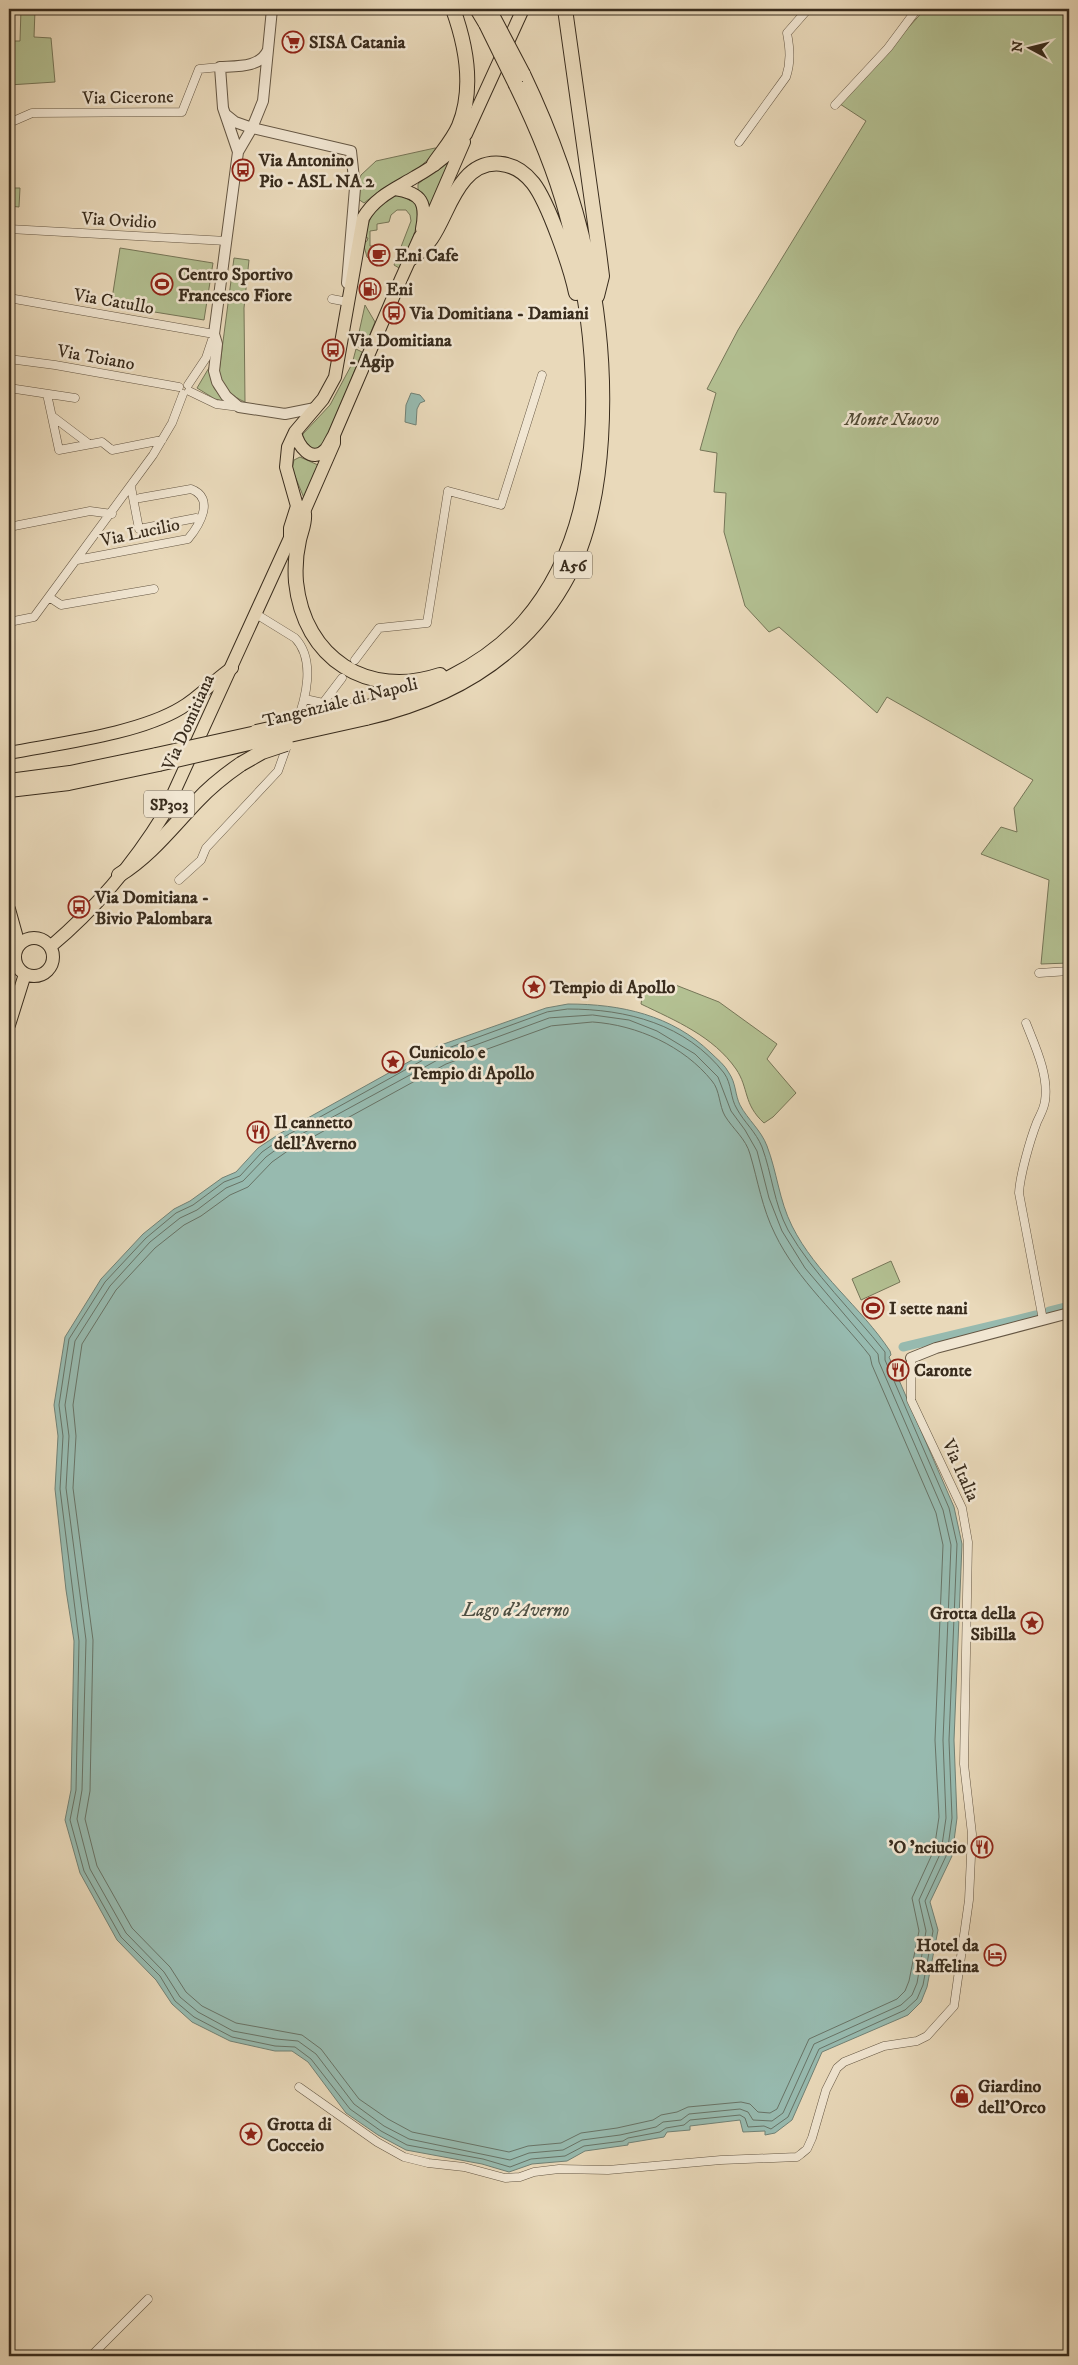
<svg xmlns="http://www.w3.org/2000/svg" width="1078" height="2365" font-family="'IM FELL DW Pica',serif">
<rect width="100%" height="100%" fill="#e9d9ba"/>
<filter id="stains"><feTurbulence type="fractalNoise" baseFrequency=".004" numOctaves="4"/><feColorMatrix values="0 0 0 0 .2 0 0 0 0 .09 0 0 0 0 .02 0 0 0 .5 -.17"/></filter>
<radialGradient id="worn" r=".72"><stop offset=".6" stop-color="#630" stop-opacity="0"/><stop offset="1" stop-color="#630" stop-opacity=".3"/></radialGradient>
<path fill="#b3c092" stroke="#767658" d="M21 9 35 10 34 37 51 38 55 82 9 85V41H20Z
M925 9H1069V963L1041 964 1049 880 981 854 1001 827 1017 832 1014 808 1033 780 887 697 877 713 779 627 769 632 745 606 724 532 726 493 714 492 717 453 700 450 716 393 707 389 738 330 866 121 840 104Z
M435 148 440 149 415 171 382 189 364 203 358 199V183L361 175 376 161Z
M446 161H450L432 205H429L418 191V184Z
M9 188H20L19 207 9 206Z
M400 195 415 203C423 225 408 247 399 268L394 265 411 221 410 215 406 210H397L391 215 389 222 377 224V230L370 231V246H378L379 251 373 249 370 256 374 258 372 262 367 257 363 243 367 241 368 238 364 237C368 219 379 198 400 195Z
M120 248 213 263 204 320 111 305Z
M234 258 249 260 244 308 245 402C231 396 222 387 219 372Z
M365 305 375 322 364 349 356 346Z
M356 349 362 352 329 435 320 448H311L302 437 303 434 330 405 352 364Z
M210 366 214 388 224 401 215 399 197 388Z
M300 457 318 465 304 498 292 469 294 460Z
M673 984 719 1002 777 1044 767 1059 796 1093 773 1117 764 1123C743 1104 749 1088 736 1069 713 1036 676 1021 641 1004L643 990 654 985Z
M891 1261 900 1282 861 1300 852 1279Z"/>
<path fill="#97baaf" stroke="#718175" d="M411 393 420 395 425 401 420 403 417 409 416 425 405 422 406 405Z
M568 1004C621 1004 672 1015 711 1053 717 1059 725 1065 729 1073 736 1083 735 1095 740 1105 748 1120 761 1130 767 1146 777 1172 779 1200 792 1226 816 1274 861 1307 890 1351L891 1355 889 1357 954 1507 962 1544 954 1740 957 1818 952 1856 930 1902 938 1930 927 1987 921 2002 908 2015 822 2052 792 2120 775 2133 765 2135V2131L743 2132 740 2120 690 2126V2130L667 2132 664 2137 628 2143V2145L585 2151 567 2161 532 2164 509 2172 482 2164 406 2150 378 2135 346 2113 308 2062 292 2051H275L230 2041 192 2022 172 2004 156 1980 117 1940 80 1873 65 1820 71 1790 74 1641 66 1590 55 1489 58 1436 54 1405 65 1337 101 1279 143 1234 174 1209 190 1201 222 1178 236 1172 258 1148 279 1134 421 1055 438 1046 546 1008Z"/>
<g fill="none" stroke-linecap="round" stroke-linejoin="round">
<path stroke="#687366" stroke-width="1" d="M568 1009C627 1009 686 1024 724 1073 732 1084 730 1098 737 1109 744 1122 756 1132 762 1147 772 1174 774 1204 788 1230 814 1275 853 1311 885 1352V1360L949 1508 957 1544 949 1740 952 1818 947 1854 925 1901 933 1931 923 1985 917 1999 905 2010 819 2049 788 2117 771 2129 764 2126 748 2127 745 2118 740 2115 690 2120 684 2125 666 2128 660 2132 628 2138 623 2141 584 2146 565 2156 531 2159 510 2167 483 2159 407 2145 381 2131 350 2109 311 2059 295 2047 275 2046 232 2037 194 2017 175 2001 160 1976 121 1937 84 1871 70 1820 76 1790 79 1641 60 1489 63 1436 59 1405 69 1339 105 1282 146 1238 176 1213 193 1205 224 1182 240 1176 262 1152 282 1138 423 1060 440 1051 547 1012Z
M593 1015 629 1020 657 1031 695 1054 718 1077 731 1111 745 1130 757 1151 769 1198 782 1231 805 1268 878 1354 879 1362 943 1510 951 1545 943 1740 946 1818 941 1852 919 1900 926 1931 917 1983 912 1995 901 2005 814 2044 783 2113 772 2121 753 2120 748 2112 740 2109 689 2114 681 2120 663 2122 656 2127 620 2135 582 2140 563 2150 529 2153 510 2160 409 2139 384 2126 354 2104 316 2054 298 2041 276 2039 233 2031 198 2012 180 1997 164 1972 126 1933 90 1869 77 1819 82 1790 86 1640 66 1488 69 1436 65 1405 75 1341 110 1286 150 1242 180 1218 197 1210 226 1188 243 1181 266 1157 285 1143 443 1057 549 1018Z
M593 1022C637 1025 684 1046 712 1081 720 1090 719 1106 725 1116 733 1129 746 1139 750 1154 758 1181 762 1208 775 1234 797 1280 839 1316 870 1356L872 1365 936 1513 943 1545 935 1740 939 1817 934 1850 912 1898 919 1931 909 1981 905 1991 897 1999 809 2039 777 2109 770 2113 758 2112 750 2104 741 2102 688 2107 677 2112 661 2115 653 2120 617 2128 581 2133 561 2143 528 2146 509 2152 412 2132 388 2119 359 2099 321 2049 302 2035 236 2023 202 2006 186 1992 170 1967 132 1928 97 1866 85 1819 90 1791 93 1640 73 1488 76 1436 73 1405 82 1344 116 1290 155 1248 184 1225 201 1216 230 1195 248 1187 272 1162 289 1150 446 1064 551 1026Z"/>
<path stroke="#97baaf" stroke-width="9" d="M1049 1311 1069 1306
M903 1347 1036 1315"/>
<g stroke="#655744" stroke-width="9">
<path id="minor" d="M835 105 888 48 917 9
M9 123 32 113 182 112 199 69 220 67
M739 142 786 77C791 62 790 49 787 33L808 9
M9 229 227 241
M9 298 214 334 206 358 188 385
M332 299 348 302
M9 359 55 365 179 387
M9 388 75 398
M189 391 216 404 239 407
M47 394 59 450 102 442 112 450 162 440
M52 416 89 444
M131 487 139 529 196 518
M9 527 90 511 112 514
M77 560 188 539C199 526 216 498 191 489L140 498
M49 597 61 605 154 589
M256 614 295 638C316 660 306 699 296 724
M9 622 34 617 153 455 172 423 183 394
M355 660 379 628 427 623 448 491 501 505 542 375
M305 699 323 703 342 678
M179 880 201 860 206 848 278 771 288 743
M1039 973 1069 971
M1026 1023C1035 1046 1049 1075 1045 1101 1044 1109 1040 1115 1037 1122 1030 1140 1020 1175 1019 1193L1043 1320
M299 2087 377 2142 404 2157 428 2163 464 2167 505 2178 520 2177 534 2172 559 2169 608 2170 721 2160 797 2157 801 2154 807 2149 812 2138 826 2090 837 2068 844 2062 884 2046 917 2041 927 2036 954 2006 969 1900 972 1834 964 1764 968 1542 962 1508 911 1400V1358
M91 2356 148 2299"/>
</g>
<g stroke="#655744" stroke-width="12">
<path id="tertiary" d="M272 9 263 101 252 128 238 152 214 334 217 344 214 371 217 382 226 396 239 407 285 414 315 408
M225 114 235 122 252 128 351 151 355 188 347 283
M238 152 223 108 220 67C237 66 260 68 268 50
M9 958 15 957
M911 1358 936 1348 1069 1313"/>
</g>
<g stroke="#392c1d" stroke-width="14">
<path id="primary" d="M395 189C422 193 427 203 422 229
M295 432C298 445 311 465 326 449 329 445 331 440 334 435L401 279 420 237 428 225 464 142
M290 538V528L297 506 286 467 288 447 295 432 323 399 335 377 363 218C375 197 395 189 415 177 435 166 452 153 466 134L523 9
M15 957a19 19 0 1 1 38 0a19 19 0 1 1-38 0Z
M50 947C94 910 134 863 164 814L290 538 296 530 334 443V435
M9 1025 25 974"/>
</g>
<g stroke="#392c1d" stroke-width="14">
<path id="trunk" d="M9 753C60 743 138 734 181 708 200 697 214 680 232 668
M9 780 70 772 156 754
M9 791 69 784 159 765
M9 909 19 945"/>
</g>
<g stroke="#392c1d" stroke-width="16">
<path id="motorway" d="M477 9 486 24
M565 9 599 252 602 276 597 296
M434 164C442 152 453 140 459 126 474 89 466 45 453 9
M410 259C441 240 443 204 465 179 485 156 515 160 533 183 548 202 571 268 576 293
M304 514C305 523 301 531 299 540 296 553 295 569 296 582 304 659 368 699 440 675
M364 708C424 693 482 669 524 622 616 517 601 337 566 212 554 168 536 126 516 85
M366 718C448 699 520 659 563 585 589 541 598 488 601 439 609 311 578 189 523 74
M119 875C150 856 172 827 197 801 210 787 225 775 241 764"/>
</g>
<use href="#minor" stroke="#f1e6d2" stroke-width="8"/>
<use href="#tertiary" stroke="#f1e6d2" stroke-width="10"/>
<use href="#primary" stroke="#e9d9ba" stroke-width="12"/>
<use href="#trunk" stroke="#e9d9ba" stroke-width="12"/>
<use href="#motorway" stroke="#e9d9ba" stroke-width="14"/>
<g stroke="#392c1d" stroke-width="14" stroke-linecap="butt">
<path id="trunk-bridge" d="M156 754 256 732
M159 765 258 742"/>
</g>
<g stroke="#392c1d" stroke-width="16" stroke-linecap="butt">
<path id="motorway-bridge" d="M492 15 523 74
M486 24 516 85
M256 732 364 708
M258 742 366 718
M241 764 262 752 286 744"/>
</g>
<use href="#trunk-bridge" stroke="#e9d9ba" stroke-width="12"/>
<use href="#motorway-bridge" stroke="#e9d9ba" stroke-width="14"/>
</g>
<defs>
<g id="supermarket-ring" transform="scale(1.125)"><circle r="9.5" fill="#f1e6d2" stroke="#8f2418" stroke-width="1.5"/><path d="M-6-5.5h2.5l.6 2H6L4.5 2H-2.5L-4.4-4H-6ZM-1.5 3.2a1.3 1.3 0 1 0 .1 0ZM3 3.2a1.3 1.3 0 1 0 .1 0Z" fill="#8f2418"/></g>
<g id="bus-ring" transform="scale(1.125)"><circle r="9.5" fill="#f1e6d2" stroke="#8f2418" stroke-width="1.5"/><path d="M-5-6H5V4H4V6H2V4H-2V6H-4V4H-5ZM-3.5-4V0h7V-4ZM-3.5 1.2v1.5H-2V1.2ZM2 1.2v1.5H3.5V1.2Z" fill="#8f2418"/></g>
<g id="cafe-ring" transform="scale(1.125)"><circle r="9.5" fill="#f1e6d2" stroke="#8f2418" stroke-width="1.5"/><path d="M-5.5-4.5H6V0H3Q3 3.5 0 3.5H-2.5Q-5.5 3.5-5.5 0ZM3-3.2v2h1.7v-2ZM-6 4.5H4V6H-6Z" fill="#8f2418"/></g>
<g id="stadium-ring" transform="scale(1.125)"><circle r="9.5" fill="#f1e6d2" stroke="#8f2418" stroke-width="1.5"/><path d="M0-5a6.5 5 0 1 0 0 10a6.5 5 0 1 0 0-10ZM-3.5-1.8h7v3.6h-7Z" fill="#8f2418"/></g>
<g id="fuel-ring" transform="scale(1.125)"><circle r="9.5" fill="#f1e6d2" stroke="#8f2418" stroke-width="1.5"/><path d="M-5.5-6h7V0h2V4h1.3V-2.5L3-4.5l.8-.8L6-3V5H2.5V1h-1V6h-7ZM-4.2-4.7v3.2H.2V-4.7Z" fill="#8f2418"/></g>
<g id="sight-ring" transform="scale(1.125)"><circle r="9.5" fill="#f1e6d2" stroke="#8f2418" stroke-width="1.5"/><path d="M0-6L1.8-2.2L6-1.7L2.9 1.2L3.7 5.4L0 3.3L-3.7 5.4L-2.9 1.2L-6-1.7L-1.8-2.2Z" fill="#8f2418"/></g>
<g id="restaurant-ring" transform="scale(1.125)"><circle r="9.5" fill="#f1e6d2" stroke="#8f2418" stroke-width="1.5"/><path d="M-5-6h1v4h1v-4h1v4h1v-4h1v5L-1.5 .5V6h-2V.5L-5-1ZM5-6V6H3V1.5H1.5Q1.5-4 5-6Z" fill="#8f2418"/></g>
<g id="hotel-ring" transform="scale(1.125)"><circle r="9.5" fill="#f1e6d2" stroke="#8f2418" stroke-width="1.5"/><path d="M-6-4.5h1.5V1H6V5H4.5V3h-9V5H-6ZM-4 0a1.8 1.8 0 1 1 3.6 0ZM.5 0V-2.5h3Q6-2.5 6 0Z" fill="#8f2418"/></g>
<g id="shop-ring" transform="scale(1.125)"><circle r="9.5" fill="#f1e6d2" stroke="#8f2418" stroke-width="1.5"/><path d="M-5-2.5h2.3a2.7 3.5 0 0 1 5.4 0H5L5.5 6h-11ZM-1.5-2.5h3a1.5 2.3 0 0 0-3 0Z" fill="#8f2418"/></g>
</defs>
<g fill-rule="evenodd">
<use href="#supermarket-ring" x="293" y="42"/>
<use href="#bus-ring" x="243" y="170"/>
<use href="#cafe-ring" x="379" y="255"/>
<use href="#stadium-ring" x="162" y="284"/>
<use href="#fuel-ring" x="370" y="289"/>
<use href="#bus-ring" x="394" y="313"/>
<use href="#bus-ring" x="333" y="350"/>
<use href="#bus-ring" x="79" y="907"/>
<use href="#sight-ring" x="534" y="987"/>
<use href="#sight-ring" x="393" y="1062"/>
<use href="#restaurant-ring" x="258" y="1132"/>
<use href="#stadium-ring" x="873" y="1308"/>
<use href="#restaurant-ring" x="898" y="1370"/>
<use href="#sight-ring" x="1032" y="1623"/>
<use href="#restaurant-ring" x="982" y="1847"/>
<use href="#hotel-ring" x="995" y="1955"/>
<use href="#shop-ring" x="962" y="2096"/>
<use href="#sight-ring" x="251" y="2134"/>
</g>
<g text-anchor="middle" stroke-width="5" stroke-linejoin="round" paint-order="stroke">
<g fill="#f1e6d2" stroke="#706453" stroke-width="1">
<rect x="554" y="551.5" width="38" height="27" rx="4"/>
<rect x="144" y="790.5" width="50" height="27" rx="4"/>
</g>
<g font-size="16" font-weight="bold" fill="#392c1d">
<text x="573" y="571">A56</text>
<text x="169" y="810">SP303</text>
</g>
<g font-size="18" font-weight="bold" fill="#392c1d" stroke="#f1e6d2" text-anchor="start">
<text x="309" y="48">SISA Catania</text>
<text x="259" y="166">Via Antonino<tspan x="259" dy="21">Pio - ASL NA 2</tspan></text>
<text x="395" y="261">Eni Cafe</text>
<text x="178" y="280">Centro Sportivo<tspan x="178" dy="21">Francesco Fiore</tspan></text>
<text x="386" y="295">Eni</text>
<text x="410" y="319">Via Domitiana - Damiani</text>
<text x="349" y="346">Via Domitiana<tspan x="349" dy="21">- Agip</tspan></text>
<text x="95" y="903">Via Domitiana -<tspan x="95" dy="21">Bivio Palombara</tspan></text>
<text x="550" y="993">Tempio di Apollo</text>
<text x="409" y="1058">Cunicolo e<tspan x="409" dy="21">Tempio di Apollo</tspan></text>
<text x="274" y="1128">Il cannetto<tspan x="274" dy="21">dell'Averno</tspan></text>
<text x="889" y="1314">I sette nani</text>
<text x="914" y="1376">Caronte</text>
<text x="1016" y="1619" text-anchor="end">Grotta della<tspan x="1016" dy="21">Sibilla</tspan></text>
<text x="966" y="1853" text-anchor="end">'O 'nciucio</text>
<text x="979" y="1951" text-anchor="end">Hotel da<tspan x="979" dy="21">Raffelina</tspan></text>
<text x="978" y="2092">Giardino<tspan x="978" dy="21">dell'Orco</tspan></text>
<text x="267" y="2130">Grotta di<tspan x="267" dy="21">Cocceio</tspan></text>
</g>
<g font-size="18" fill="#392c1d" stroke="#f1e6d2">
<text transform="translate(128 97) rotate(-1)" y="6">Via Cicerone</text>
<text transform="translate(119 220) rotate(3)" y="6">Via Ovidio</text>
<text transform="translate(114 301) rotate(10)" y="6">Via Catullo</text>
<text transform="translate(96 357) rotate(10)" y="6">Via Toiano</text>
<text transform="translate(140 532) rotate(-12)" y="6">Via Lucilio</text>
<text transform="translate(340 702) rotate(-14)" y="6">Tangenziale di Napoli</text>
<text transform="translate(188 722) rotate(-66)" y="6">Via Domitiana</text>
<text transform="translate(961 1470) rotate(66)" y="6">Via Italia</text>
</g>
<g font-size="18" font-style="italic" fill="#514a34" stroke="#f1e6d2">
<text x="892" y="425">Monte Nuovo</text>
</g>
<g font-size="19" font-style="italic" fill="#505042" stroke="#f1e6d2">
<text x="516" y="1616">Lago d'Averno</text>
</g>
</g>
<rect width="1078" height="2365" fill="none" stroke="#e9d9ba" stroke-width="30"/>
<rect x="10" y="10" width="1058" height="2345" fill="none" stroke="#392c1d" stroke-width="2.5"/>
<rect x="15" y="15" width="1048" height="2335" fill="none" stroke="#392c1d"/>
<g transform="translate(1030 48) rotate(277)" stroke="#f1e6d2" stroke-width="4" paint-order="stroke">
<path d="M0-4L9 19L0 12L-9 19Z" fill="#392c1d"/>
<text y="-8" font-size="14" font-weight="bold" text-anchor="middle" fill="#392c1d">N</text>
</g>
<rect width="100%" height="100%" filter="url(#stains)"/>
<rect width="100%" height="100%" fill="url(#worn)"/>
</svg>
